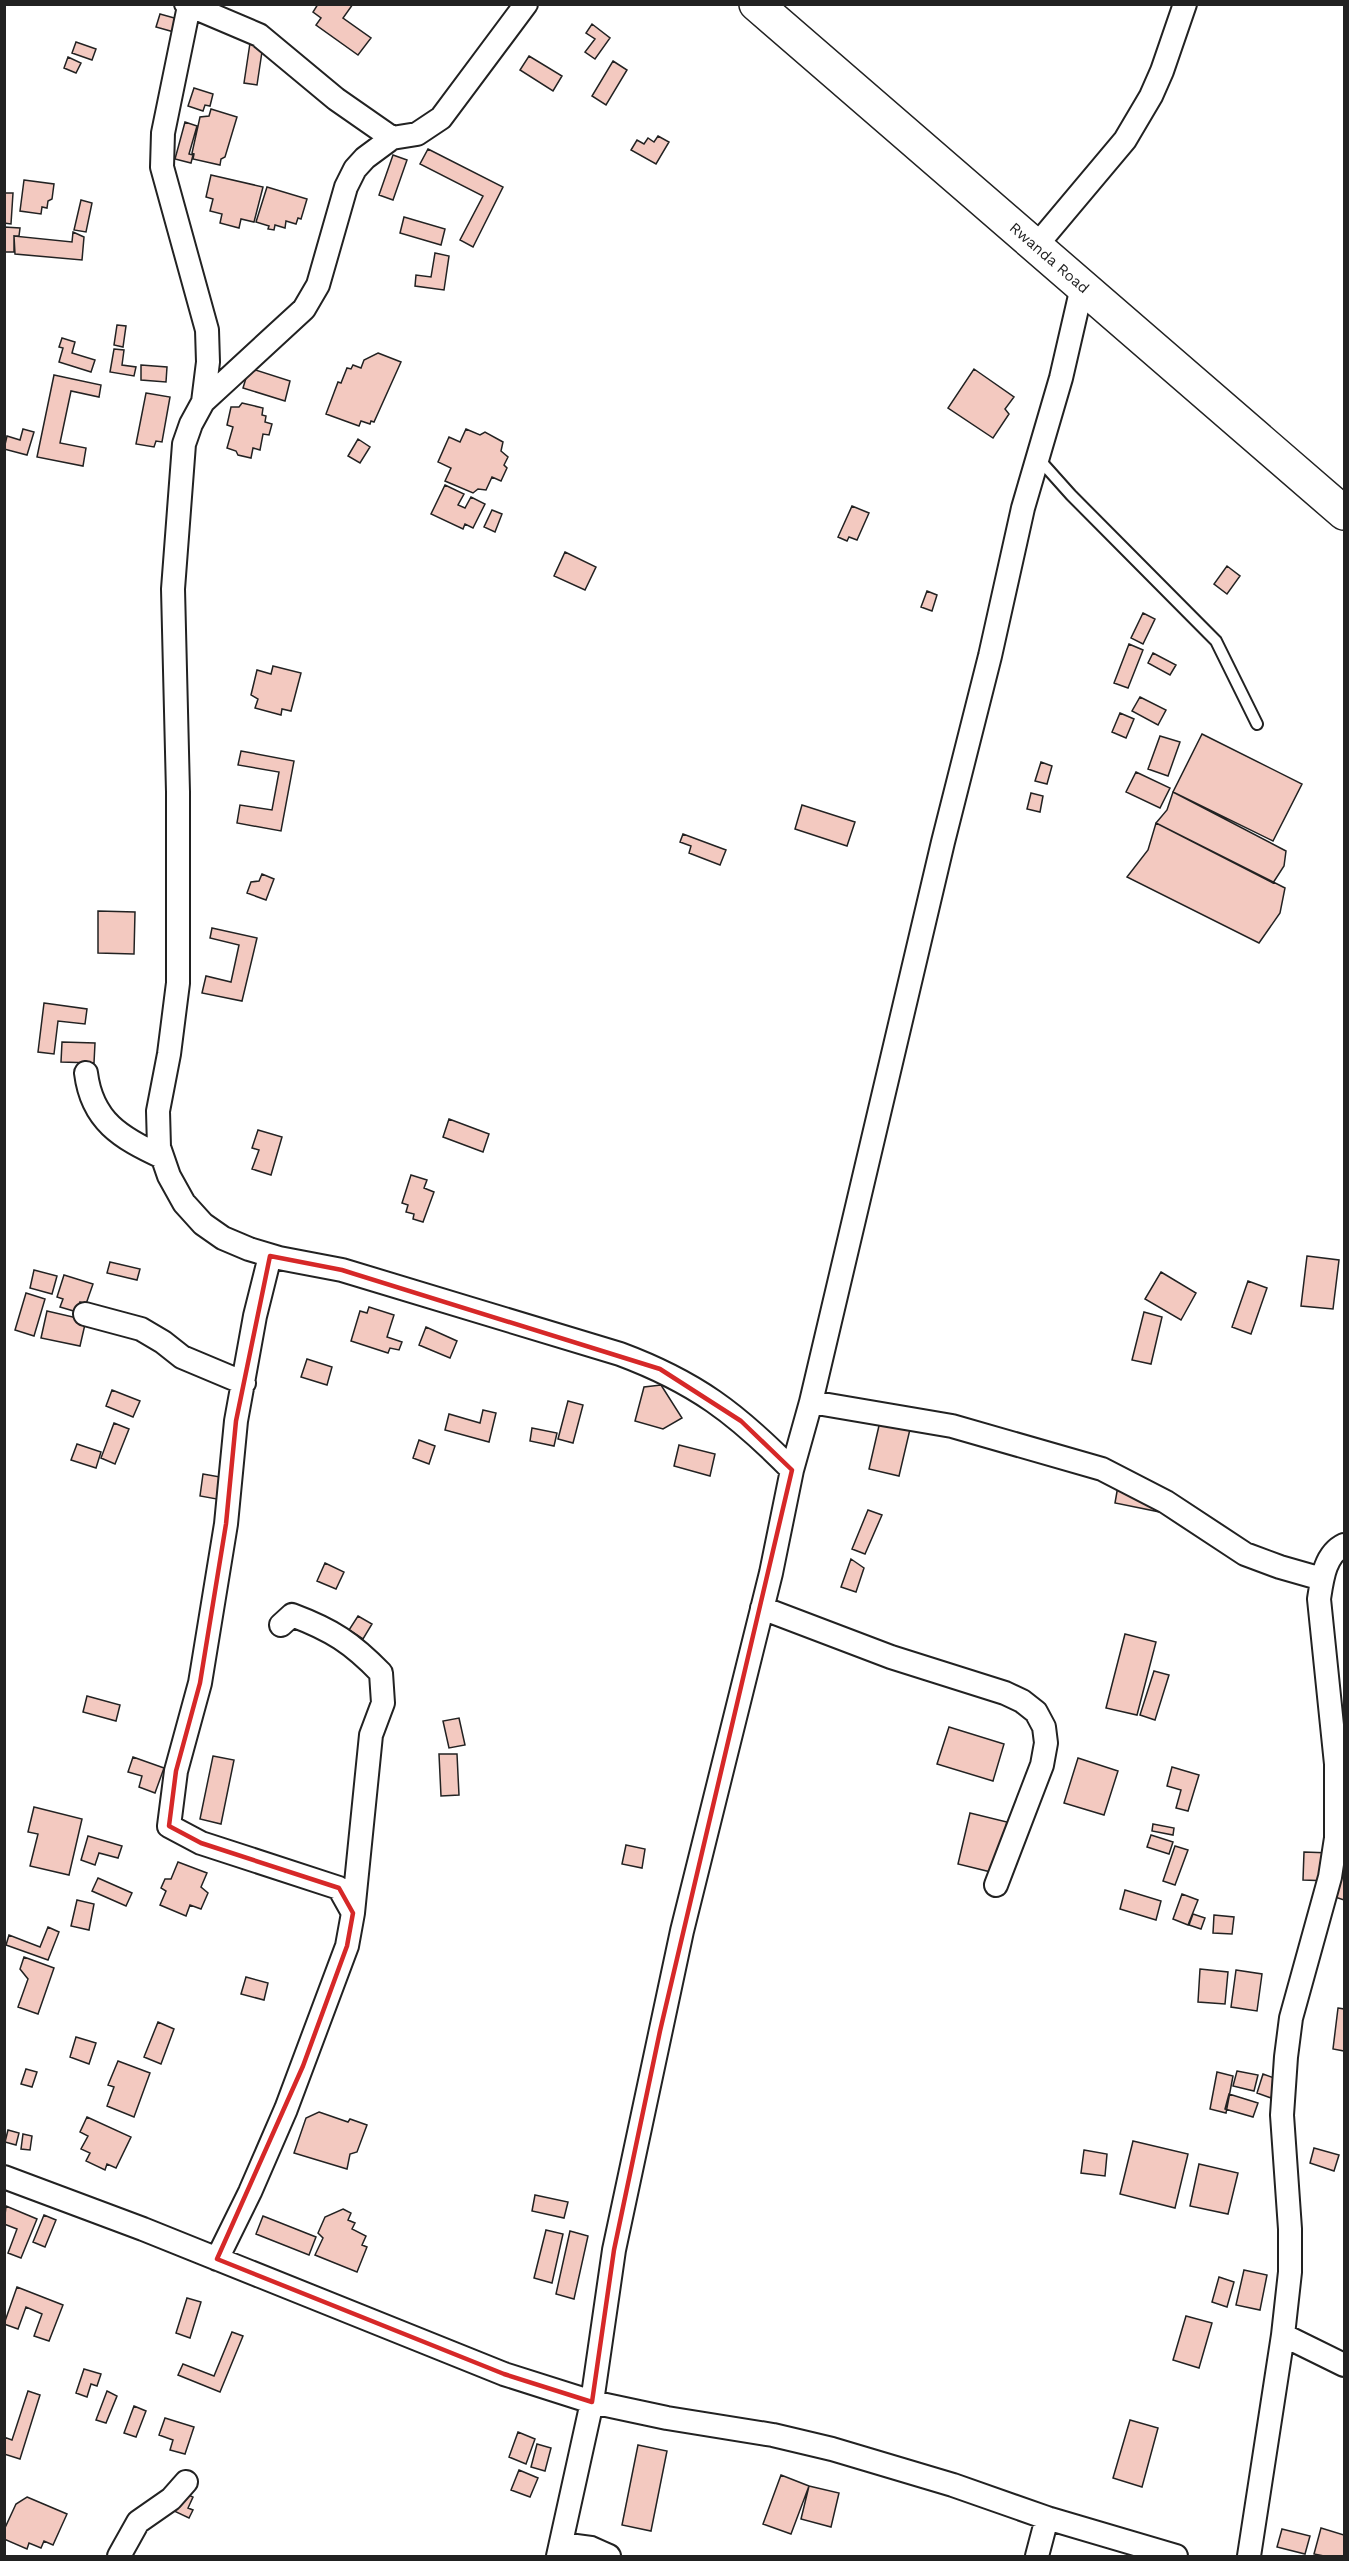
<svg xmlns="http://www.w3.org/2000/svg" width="1349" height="2561" font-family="'Work Sans',sans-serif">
<rect width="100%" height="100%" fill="#fff"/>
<path fill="#f3c9c0" stroke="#222" stroke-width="1.5" d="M318 4H353L343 18 371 38 358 55 316 25 321 18 313 12Z
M160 14 178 19 174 32 156 27Z
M592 24 610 38 595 59 585 52 595 39 586 33Z
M76 42 96 49 92 60 72 53Z
M250 43 263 45 257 85 244 83Z
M529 56 562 76 553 91 520 70Z
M68 57 81 63 76 73 64 68Z
M613 61 627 70 606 105 592 96Z
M194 88 213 94 210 106 205 105 203 111 188 106Z
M211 109 237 117 225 157 221 159 220 165 193 159 194 154 192 153 200 117 209 116Z
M185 122 197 126 189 154 193 155 191 163 175 159Z
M658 136 669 142 656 164 631 150 637 140 644 144 648 138 654 142Z
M428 149 503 187 473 247 460 240 483 196 420 164Z
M393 155 407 160 393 200 379 195Z
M211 175 263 187 254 222 241 219 239 228 220 223 222 214 210 211 213 199 206 197Z
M24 180 54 184 52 199 48 201 47 208 42 207 41 214 20 211Z
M267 187 307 199 301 219 298 218 296 224 286 221 285 228 275 225 274 230 268 229 269 226 256 222Z
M4 193H13L11 224 4 223Z
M81 200 92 203 86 232 74 230Z
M404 217 445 229 441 245 400 233Z
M4 227 20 228 19 236H14V252H4Z
M73 232 84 237 82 260 15 254 14 236 72 242Z
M435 253 449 256 444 290 415 286 416 275 431 277Z
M117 325 126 326 123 347 114 345Z
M62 338 75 342 72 353 95 360 91 372 59 362 63 348 59 347Z
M114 349 124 350 122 365 136 367 134 376 110 372Z
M378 353 401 362 374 422 371 421 370 424 361 421 359 426 326 414 338 382 341 383 347 368 351 369 353 365 361 368 364 360Z
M141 365 167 367 166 382 141 380Z
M249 368 290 381 285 401 243 388Z
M974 369 1014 397 1005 409 1009 414 993 438 948 408Z
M54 375 101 385 99 397 71 391 60 443 86 448 83 466 37 457Z
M146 393 170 397 162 442 156 441 154 447 136 444Z
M242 403 263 408 262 415 266 416 265 422 272 424 269 435 263 434 260 450 253 448 251 458 238 455 236 451 227 448 233 427 227 425 231 407H239Z
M23 429 34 432 27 455 4 449 7 436 20 440Z
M466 429 480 435 485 432 503 442 501 451 508 457 504 465 507 468 501 481 492 477 486 490 478 489 473 493 445 481 451 468 438 462 449 437 460 442Z
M358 439 370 447 360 463 348 456Z
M445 485 464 494 458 505 465 508 471 497 485 504 473 528 465 524 463 529 431 514Z
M852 506 869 513 857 540 849 537 847 541 838 537Z
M492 510 502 514 495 532 484 527Z
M565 552 596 567 585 590 554 576Z
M1227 566 1240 576 1227 594 1214 584Z
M927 591 937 595 932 611 921 607Z
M1143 613 1155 619 1143 644 1131 638Z
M1129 644 1143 650 1128 688 1114 683Z
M1153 653 1176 665 1170 675 1148 663Z
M273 666 301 673 291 711 282 709 281 715 255 708 258 699 251 695 257 670 271 674Z
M1140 697 1166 710 1158 725 1132 711Z
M1120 713 1134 719 1126 738 1112 732Z
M1202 734 1302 784 1273 841 1173 792Z
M1160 736 1180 742 1168 776 1148 769Z
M241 751 294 761 281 831 237 823 240 805 272 810 279 772 238 765Z
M1041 762 1052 766 1047 784 1035 781Z
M1136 772 1170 788 1160 808 1126 792Z
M1173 792 1286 851 1284 866 1273 883 1156 823 1167 810Z
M1031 793 1043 796 1040 812 1027 809Z
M802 805 855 822 847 846 795 829Z
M1156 823 1285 888 1280 913 1259 943 1127 877 1148 850Z
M683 834 726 850 720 865 689 853 691 846 680 842Z
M262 874 274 879 266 900 247 893 251 882 259 881Z
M98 911 135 912 134 954 98 953Z
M212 928 257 938 242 1001 202 993 206 976 231 982 239 945 210 938Z
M44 1003 87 1009 85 1024 58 1021 54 1054 38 1052Z
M62 1042 95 1043 94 1063 61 1062Z
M449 1119 489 1134 483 1152 443 1137Z
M258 1130 282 1137 271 1175 252 1169 259 1150 252 1148Z
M411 1175 427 1180 424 1188 434 1192 423 1222 413 1219 414 1214 406 1212 408 1205 402 1203Z
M1307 1256 1339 1260 1333 1309 1301 1306Z
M110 1262 140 1269 137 1280 107 1273Z
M34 1270 57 1276 52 1294 30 1288Z
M1161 1272 1196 1293 1181 1320 1145 1299Z
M64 1275 93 1284 86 1304 80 1302 77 1312 60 1307 63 1299 57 1297Z
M1248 1281 1267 1288 1251 1334 1232 1327Z
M26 1293 45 1299 34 1336 15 1330Z
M369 1307 394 1315 387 1337 402 1342 399 1350 390 1348 388 1353 351 1341 360 1311 367 1313Z
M47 1311 86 1320 80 1346 41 1338Z
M1144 1312 1162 1317 1151 1364 1132 1360Z
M426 1327 457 1341 450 1358 419 1345Z
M307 1359 332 1367 327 1385 301 1377Z
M661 1385 682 1418 663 1429 635 1421 644 1387Z
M112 1390 140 1401 133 1417 106 1406Z
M568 1401 583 1405 573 1443 558 1439Z
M483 1410 496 1413 489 1442 445 1430 449 1414 480 1423Z
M881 1417 911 1425 899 1476 869 1469Z
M114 1423 129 1429 115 1464 101 1458Z
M532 1428 557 1433 554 1446 530 1441Z
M419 1440 435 1446 429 1464 413 1458Z
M77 1444 101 1452 96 1468 71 1460Z
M679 1445 715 1454 710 1476 674 1466Z
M203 1474 226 1478 222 1500 200 1496Z
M1119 1480 1165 1490 1160 1512 1115 1503Z
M868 1510 882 1515 865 1554 852 1549Z
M851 1559 864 1568 856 1592 841 1587Z
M325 1563 344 1572 336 1589 317 1581Z
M358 1616 372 1624 363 1639 349 1630Z
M1125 1634 1156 1642 1137 1715 1106 1708Z
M1154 1671 1169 1675 1155 1720 1140 1715Z
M87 1696 120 1705 116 1721 83 1712Z
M459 1718 465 1745 449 1748 443 1721Z
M949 1727 1004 1744 993 1781 937 1764Z
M439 1754H457L459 1795 441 1796Z
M213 1756 234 1760 221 1824 200 1819Z
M133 1757 164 1768 155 1793 139 1787 142 1776 128 1772Z
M1078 1758 1118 1771 1104 1815 1064 1803Z
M1172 1767 1199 1775 1188 1811 1176 1808 1181 1790 1167 1786Z
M34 1807 82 1819 69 1875 30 1866 38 1834 28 1832Z
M970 1813 1007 1822 995 1873 958 1864Z
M1153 1824 1174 1828 1173 1835 1152 1831Z
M1151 1835 1173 1842 1169 1854 1147 1847Z
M88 1836 122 1846 118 1858 99 1853 95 1865 81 1860Z
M626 1845 645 1849 642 1868 622 1864Z
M1175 1846 1188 1850 1175 1885 1163 1881Z
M1304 1852 1331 1853V1881L1303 1880Z
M178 1862 207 1873 201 1887 208 1893 201 1909 190 1905 186 1916 160 1905 166 1891 161 1888 165 1879H171Z
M1341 1876 1344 1877V1900L1335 1897Z
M98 1878 132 1893 126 1906 92 1891Z
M1125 1890 1161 1901 1156 1920 1120 1909Z
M1182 1894 1198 1900 1188 1925 1173 1919Z
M77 1900 94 1904 89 1930 71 1926Z
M1193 1914 1205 1918 1201 1929 1189 1925Z
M1214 1915 1234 1917 1232 1934 1213 1933Z
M48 1927 59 1932 48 1960 6 1945 9 1935 40 1947Z
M24 1957 54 1968 38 2014 18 2007 28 1979 20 1969Z
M1200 1969 1228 1972 1225 2004 1198 2002Z
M1236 1970 1262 1974 1257 2011 1231 2007Z
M246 1977 268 1983 264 2000 241 1994Z
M1338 2008 1344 2009V2051L1333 2049Z
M158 2022 174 2029 161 2064 144 2057Z
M76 2037 96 2043 89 2064 70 2057Z
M118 2061 150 2073 134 2117 107 2106 114 2087 108 2085Z
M26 2069 37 2072 32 2087 21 2084Z
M1237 2071 1258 2075 1254 2091 1233 2086Z
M1217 2072 1233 2076 1226 2113 1210 2109Z
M1263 2074 1277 2079 1271 2098 1257 2093Z
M1229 2094 1258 2103 1253 2117 1225 2109Z
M319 2112 348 2122 350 2119 367 2125 357 2152 350 2154 347 2169 294 2153 306 2118Z
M87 2117 131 2137 116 2168 107 2164 105 2170 86 2161 90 2153 81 2149 88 2136 80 2132Z
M8 2130 19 2133 16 2145 5 2142Z
M23 2134 32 2136 30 2150 21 2149Z
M1133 2141 1188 2154 1175 2208 1120 2194Z
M1314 2148 1339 2155 1334 2171 1310 2163Z
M1084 2150 1107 2154 1105 2176 1081 2173Z
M1199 2164 1238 2173 1228 2214 1190 2206Z
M535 2195 568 2202 564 2218 532 2211Z
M6 2206 37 2219 21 2258 8 2253 17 2229 4 2224Z
M343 2209 351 2213 348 2220 355 2223 352 2229 366 2236 362 2245 367 2247 357 2272 315 2255 323 2238 318 2233 325 2217Z
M44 2215 56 2220 45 2247 33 2242Z
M263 2216 316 2237 309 2255 256 2234Z
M546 2230 563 2234 552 2283 534 2278Z
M570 2231 588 2236 574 2299 556 2294Z
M1244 2270 1267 2275 1260 2310 1236 2305Z
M1219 2277 1234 2282 1227 2307 1212 2302Z
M17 2287 63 2305 49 2341 34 2336 42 2314 26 2307 18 2329 4 2324Z
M187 2298 201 2302 190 2338 176 2333Z
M1186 2316 1212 2323 1199 2368 1173 2360Z
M232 2332 243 2336 220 2392 178 2375 183 2364 214 2376Z
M84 2369 101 2374 97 2386 91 2384 87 2397 76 2393Z
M28 2391 40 2395 20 2459 4 2454V2437L12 2440Z
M107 2391 117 2396 106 2423 96 2420Z
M134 2406 146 2411 136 2437 124 2433Z
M165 2418 194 2427 185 2454 170 2450 173 2440 159 2435Z
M1130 2420 1158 2428 1142 2487 1113 2478Z
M518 2432 535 2439 526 2464 509 2457Z
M537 2444 551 2448 545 2471 531 2467Z
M638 2445 667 2451 651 2531 622 2525Z
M519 2470 538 2478 530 2497 511 2490Z
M781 2475 809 2486 791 2534 763 2524Z
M809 2486 839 2493 831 2527 801 2519Z
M182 2492 193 2497 188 2508 193 2510 189 2518 174 2511Z
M27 2497 67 2514 53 2545 44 2541 41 2548 29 2543 27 2549 4 2539V2530L16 2504Z
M1321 2528 1344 2535V2556H1324L1314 2554Z
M1282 2529 1310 2536 1305 2554 1277 2547Z"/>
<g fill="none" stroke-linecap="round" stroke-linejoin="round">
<g stroke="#222" stroke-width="14">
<path id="lane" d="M1037 457 1071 495 1216 641 1257 724"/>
</g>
<g stroke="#222" stroke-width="26">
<path id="street" d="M186 4 259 35 336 99 392 138 417 134 441 118 526 4
M189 6 163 133 162 167 207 330 208 362 203 402
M392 138 365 158 355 169 346 187 318 285 304 309 203 402 191 424 184 444 173 589 178 792V983L169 1054 158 1111 159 1147 169 1176 184 1203 203 1224 223 1238 249 1249 279 1258 342 1270 620 1354C695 1382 736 1413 792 1470
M1036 246 1125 140 1151 96 1162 71 1185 4
M86 1073C92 1121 121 1138 162 1157
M85 1314 141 1329 163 1342 182 1357 244 1383
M811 1402 952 1426 1102 1469 1166 1502 1245 1554 1280 1567 1322 1579
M762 1608 891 1657 1005 1693 1022 1701 1036 1712 1044 1727 1046 1743 1042 1765 996 1885
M281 1625 292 1615C332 1630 352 1643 381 1673L383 1703 371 1735 353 1913
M4 2177 143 2229 504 2374 592 2402 667 2418 773 2435 832 2449 953 2485 1047 2518 1176 2556
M217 2259 250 2192 286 2109 347 1946 353 1913 339 1888 201 1843 169 1826 176 1771 200 1683 226 1524 236 1421 255 1316 270 1256
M1283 2335 1344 2365
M561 2544 591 2548 609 2556
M119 2556 138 2522 171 2499 186 2482
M558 2556 592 2402 614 2250 682 1931 771 1573 792 1470 811 1402 943 842 990 656 1023 508 1061 378 1082 287
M1037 2556 1047 2518
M1249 2556 1283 2335 1290 2272V2229L1282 2115 1286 2057 1291 2018 1330 1877 1336 1838V1764L1319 1599C1322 1579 1325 1554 1344 1545"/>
</g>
<g stroke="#222" stroke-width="36">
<g id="highway">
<path id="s1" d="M756 4 1344 513"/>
</g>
</g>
<use href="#lane" stroke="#fff" stroke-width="10"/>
<use href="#street" stroke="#fff" stroke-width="22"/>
<use href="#highway" stroke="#fff" stroke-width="33"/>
</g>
<path fill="none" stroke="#d62828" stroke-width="4.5" stroke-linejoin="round" d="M270 1256 342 1270 660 1369 741 1421 792 1470 660 2031 614 2250 592 2402 504 2374 217 2259 303 2066 347 1946 353 1913 339 1888 201 1843 169 1826 176 1771 200 1683 226 1524 236 1421Z"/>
<g text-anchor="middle" stroke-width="4.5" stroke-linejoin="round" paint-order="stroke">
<g font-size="15" fill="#222" stroke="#fff">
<text dy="5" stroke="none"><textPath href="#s1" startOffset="388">Rwanda Road</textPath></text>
</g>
</g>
<rect width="1349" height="2561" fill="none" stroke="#222222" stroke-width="12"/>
</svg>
